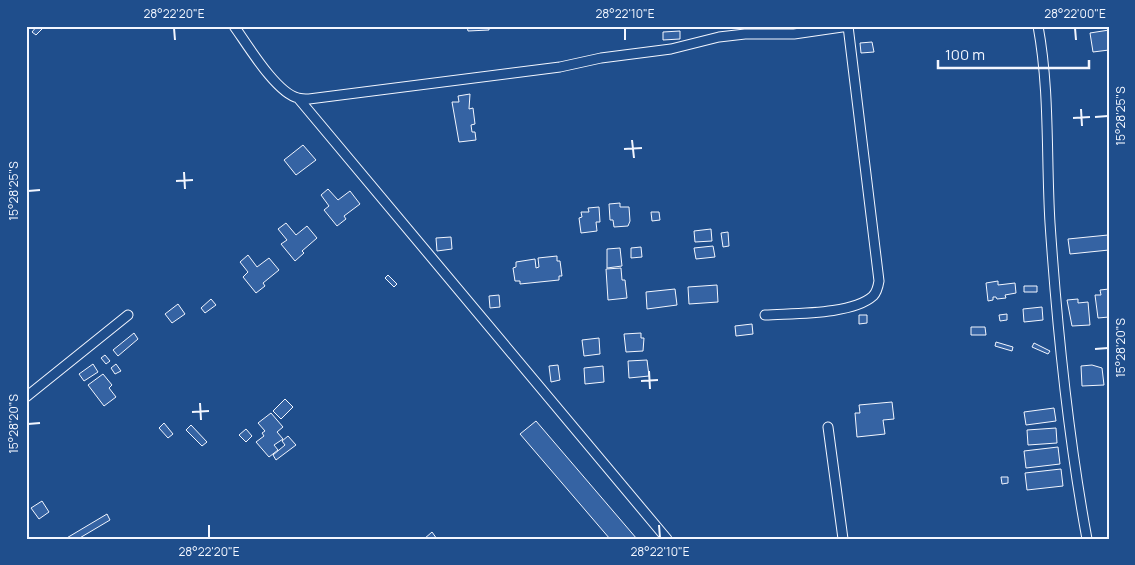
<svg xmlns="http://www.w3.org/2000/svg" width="1135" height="565" font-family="Manrope,sans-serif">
<rect width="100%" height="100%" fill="#1f4e8c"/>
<path fill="#3563a3" stroke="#f2f6ff" d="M37 26 43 28 36 35 32 32Z
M467 26H489V30L468 31Z
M1109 30V50L1093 52 1090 33Z
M680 31V39L663 40V32Z
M872 42 874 52 861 53 860 43Z
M470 94 469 109 473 108 475 124 471 125 472 132H475L476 140 459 142 452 102H459L458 96Z
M303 145 316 160 296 175 284 160Z
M328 189 338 200 350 191 360 204 344 216 346 219 337 226 324 210 329 206 321 195Z
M620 203V207H629L630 221 628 226 614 227 613 220H610L609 204Z
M599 207 600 222H596L597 231 581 233 579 218 582 217 581 212H589L588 208Z
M651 212H659L660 220 652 221Z
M286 223 296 235 307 226 317 238 302 251 304 253 295 261 281 244 287 240 278 229Z
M711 229 712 241 695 242 694 231Z
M728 232 729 246 723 247 721 233Z
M1108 235 1109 250 1070 254 1068 239Z
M451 237 452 249 437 251 436 238Z
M713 246 715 257 696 259 694 248Z
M641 247 642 257 631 258V248Z
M620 248 622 266 607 268V249Z
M248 255 257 267 269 258 279 270 263 283 265 286 256 293 243 277 248 272 240 262Z
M557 256V261H560L562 276H559V280L520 284V281H515L513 268 516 267V262L535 259 536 268 539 267 538 258Z
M621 268 622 280H625L627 298 608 300 606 269Z
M388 275 397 284 394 287 385 278Z
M998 281V285L1015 283 1016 293 1005 295 1006 298 997 299 996 297H993V300L988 301 986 283Z
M717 285 718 302 689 304 688 287Z
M1024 286H1037V292H1024Z
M675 289 677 305 647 309 646 292Z
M1109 289V317L1098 318 1095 295H1101L1100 290Z
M499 295 500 307 490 308 489 296Z
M211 299 216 305 205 313 201 308Z
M1078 299V303L1088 302 1090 325 1072 326 1067 300Z
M178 304 185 314 172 323 165 314Z
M1042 307 1043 320 1024 322 1023 309Z
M1007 314V320L1000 321 999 315Z
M859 315H867V323L859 324Z
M752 324 753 334 736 336 735 326Z
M971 327H985L986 335H971Z
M134 333 138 339 118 356 113 350Z
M641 333V338H644L643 351 626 352 624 334Z
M599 338 600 354 584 356 582 340Z
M996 342 1013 347 1012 351 995 346Z
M1034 343 1050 351 1048 354 1032 347Z
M105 355 110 361 106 364 101 358Z
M647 360 649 376 629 378 628 361Z
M93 364 98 372 84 381 79 374Z
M116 364 121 371 115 374 111 368Z
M558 365 560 380 551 382 549 366Z
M1092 365 1102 368 1104 385 1082 386 1081 366Z
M603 366 604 382 585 384 584 368Z
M103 374 112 385 109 388 116 397 104 406 88 385Z
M285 399 293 407 281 419 273 411Z
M892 402 894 419 883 420 885 434 857 437 855 413H860L859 405Z
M1054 408 1056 421 1026 425 1024 412Z
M271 413 283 427 277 432 283 439 274 445 278 450 269 457 256 442 264 436 262 433 265 431 258 423Z
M536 421 637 539H610L520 434Z
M164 423 173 434 168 438 159 428Z
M191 425 207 442 202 446 186 430Z
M1056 428 1057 443 1028 445 1027 430Z
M246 429 252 436 246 442 239 435Z
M288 436 296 445 276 460 273 455 285 445 282 441Z
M1058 447 1060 464 1026 468 1024 451Z
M1061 469 1063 486 1027 490 1025 473Z
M1001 477H1008V483L1002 484Z
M42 501 49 512 39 519 31 508Z
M107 514 110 520 78 539H65Z
M432 532 437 539H424Z"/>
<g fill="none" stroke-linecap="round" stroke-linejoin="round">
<g stroke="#f2f6ff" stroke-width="11">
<path id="street" d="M234 26C247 44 276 93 298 98 301 99 306 99 309 99L560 67 601 58 671 49 719 37 745 34H794L849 26
M1038 26C1050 91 1046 157 1050 223 1057 327 1068 436 1087 539
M298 98 667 539
M765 315C793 313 852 315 873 296 877 292 878 287 879 281L848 26
M26 397 128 315
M828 427 843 539"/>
</g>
<use href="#street" stroke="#1f4e8c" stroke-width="9"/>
</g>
<path fill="none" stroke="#f2f6ff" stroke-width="2" d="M174 28 175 40M625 28V40M1075 28 1076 40M1081 109 1082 126M1095 117 1108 116M1073 118 1090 117M632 140 634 158M624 149 642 148M184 172 185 189M176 181 193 180M28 191 40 190M1095 349 1108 348M649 371 650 389M641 381 658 380M200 403 201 420M192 412 209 411M28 424 40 423M209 525V538M659 525 660 538"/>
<rect width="1135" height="565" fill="none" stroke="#1f4e8c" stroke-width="55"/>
<path d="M938 60v8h151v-8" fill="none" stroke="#f2f6ff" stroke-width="2.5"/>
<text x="945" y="60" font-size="15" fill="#f2f6ff" stroke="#1f4e8c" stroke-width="4" paint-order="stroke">100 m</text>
<rect x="28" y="28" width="1080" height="510" fill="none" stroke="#f2f6ff" stroke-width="2"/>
<g font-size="12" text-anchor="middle" fill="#f2f6ff">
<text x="174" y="18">28°22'20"E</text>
<text x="625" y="18">28°22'10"E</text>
<text x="1075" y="18">28°22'00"E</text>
<text transform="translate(1121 116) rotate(-90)" y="4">15°28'25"S</text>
<text transform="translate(14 191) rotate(-90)" y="4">15°28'25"S</text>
<text transform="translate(1121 348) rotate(-90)" y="4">15°28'20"S</text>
<text transform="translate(14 424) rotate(-90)" y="4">15°28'20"S</text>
<text x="209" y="556">28°22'20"E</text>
<text x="660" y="556">28°22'10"E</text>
</g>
</svg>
